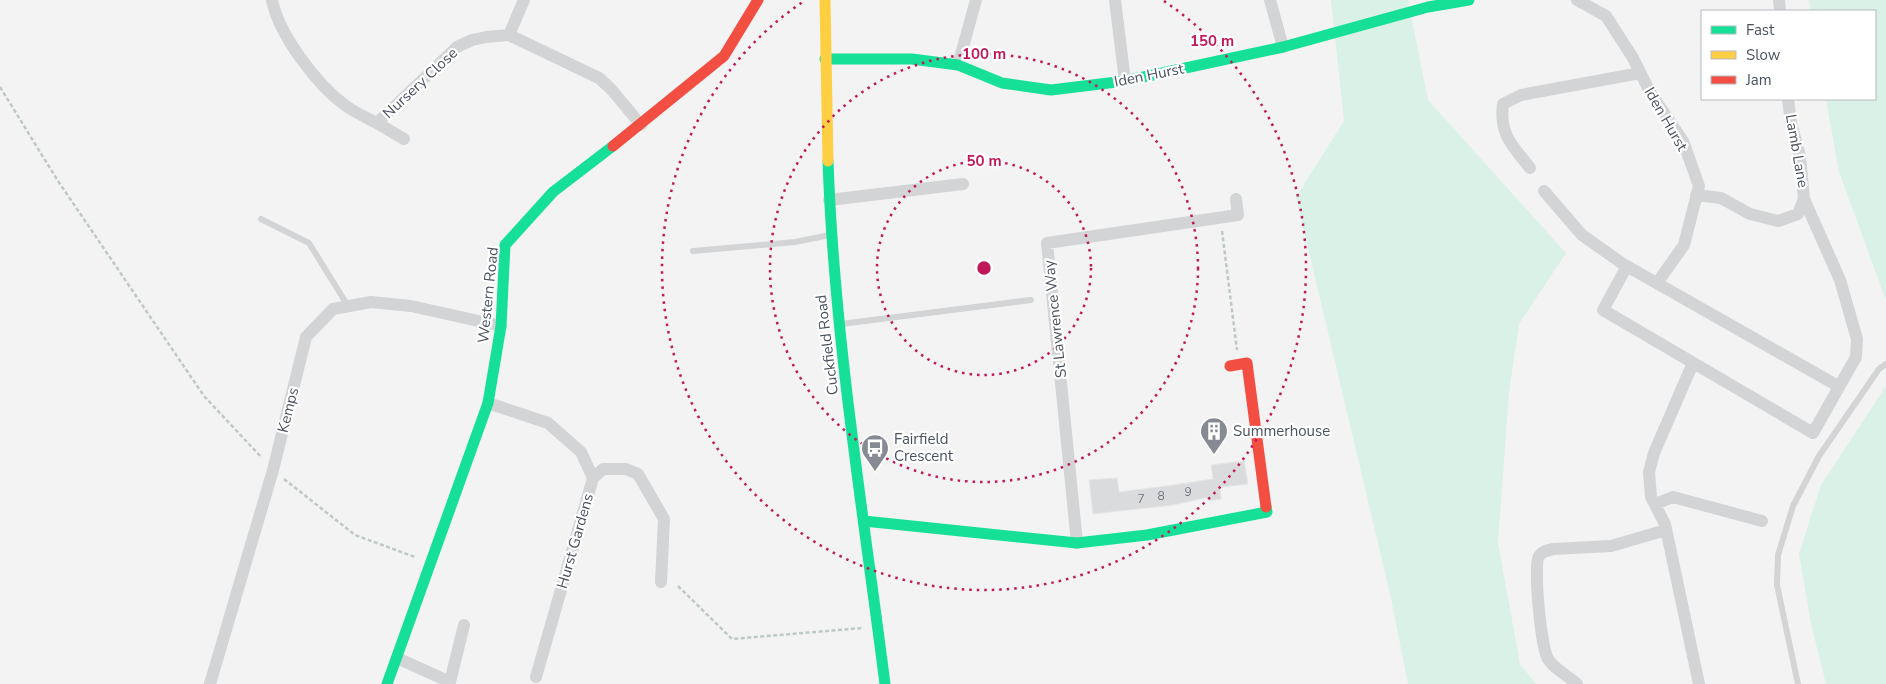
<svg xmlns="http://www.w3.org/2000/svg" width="1886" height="684" font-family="'Nunito Sans',sans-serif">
<rect width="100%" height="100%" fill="#f3f3f3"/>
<path fill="#d9f1e6" d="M1331 0H1408L1428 100 1566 253 1519 324 1509 392 1498 543 1520 664 1536 684H1408L1391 598 1296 197 1344 121Z
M1809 0H1886V300L1839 172 1826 99H1875V11H1811Z
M1886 386V684H1826L1811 624 1799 554 1821 485Z"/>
<path fill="#dadbdd" stroke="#e5e5e6" d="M1244 461 1248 484 1220 487 1221 499 1209 501V497L1173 505 1093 514 1089 480 1117 478 1119 492 1167 486 1213 479 1211 465Z"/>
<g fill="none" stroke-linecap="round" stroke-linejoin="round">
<path stroke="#bec8c8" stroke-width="2.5" stroke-dasharray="4 2.5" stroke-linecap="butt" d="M0 87 58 181 204 396 262 458
M1222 231 1237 350
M284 479 355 535 415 557
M678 586 732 639 862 628"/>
<path stroke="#d2d4d6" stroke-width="6" d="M261 219 309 243 348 306
M693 251 795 242 830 235
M841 324 1031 300
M1798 684 1777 585 1778 555 1793 506 1819 456 1879 369 1886 364"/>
<path stroke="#d2d4d6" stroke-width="12" d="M272 0C279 35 317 85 346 106 356 113 367 118 377 123L457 47 472 40 486 37 509 35 599 78 611 89 641 125
M1115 0 1125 81
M1270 0 1283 47
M1577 0 1606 16 1633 58 1650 92 1683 141 1699 186 1684 245 1657 283
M1779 0 1780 11
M509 35 524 0
M958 65 976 0
M377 123 404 139
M1530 168C1513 146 1499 135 1503 104L1521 95 1640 73
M1544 191 1582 235 1623 264 1838 386
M1696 195 1721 198 1750 214 1778 221 1798 214 1804 199 1800 156 1791 123 1788 99
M829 200 963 184
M1627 266 1603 310 1813 433 1856 357 1857 339 1840 280 1804 199
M1693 363 1654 453 1649 472 1651 497 1665 524 1699 684
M488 403 548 423 581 452 593 478 536 677
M593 478 603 469H626L638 474 664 519 661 582
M1655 504 1673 497 1762 521
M1077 543 1047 243 1238 215 1236 199
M397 658 450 682 449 684
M450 682 464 625
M210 684 273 470 306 337 333 309 371 302 411 306 501 326
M1577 684C1568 676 1553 668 1548 659 1541 648 1533 565 1539 556 1542 552 1548 550 1553 549L1611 546 1666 530"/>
<path stroke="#16e098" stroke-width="11" d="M825 59H912L958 65 1002 83 1051 90 1125 81 1283 47 1428 7 1469 0
M828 161C834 336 863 510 885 684
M864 521 1077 543 1147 535 1267 512 1266 507
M387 684 488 403 501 326 505 245 553 192 613 146"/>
<path stroke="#ffcf43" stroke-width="11" d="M825 0 828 161"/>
<path stroke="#f24e42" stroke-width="11" d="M613 146 724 56 758 0
M1230 366 1247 363 1266 507"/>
</g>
<g fill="none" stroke="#c2185b" stroke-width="2.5" stroke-dasharray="2.5 5">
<circle cx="984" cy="268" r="107"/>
<circle cx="984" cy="268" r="214"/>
<path d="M1164 1A322 322 0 1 1 804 1"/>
</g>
<defs>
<g id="building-pin" transform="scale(1.4375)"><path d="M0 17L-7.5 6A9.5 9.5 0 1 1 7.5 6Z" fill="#858a93" stroke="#fff"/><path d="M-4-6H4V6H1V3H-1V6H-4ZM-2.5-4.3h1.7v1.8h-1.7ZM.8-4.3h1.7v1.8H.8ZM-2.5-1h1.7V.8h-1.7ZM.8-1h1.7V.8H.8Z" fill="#fff"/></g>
<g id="bus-pin" transform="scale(1.4375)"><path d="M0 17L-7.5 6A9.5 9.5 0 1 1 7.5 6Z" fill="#858a93" stroke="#fff"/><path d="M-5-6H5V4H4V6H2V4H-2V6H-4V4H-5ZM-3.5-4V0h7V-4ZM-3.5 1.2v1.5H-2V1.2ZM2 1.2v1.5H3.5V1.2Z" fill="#fff"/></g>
</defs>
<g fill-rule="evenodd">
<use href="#building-pin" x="1214" y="431"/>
<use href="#bus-pin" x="875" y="448"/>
</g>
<g text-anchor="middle" stroke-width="4.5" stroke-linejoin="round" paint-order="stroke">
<g font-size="12" fill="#707680">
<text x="1188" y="496">9</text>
<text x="1161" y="500">8</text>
<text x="1141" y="503">7</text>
</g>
<g font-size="15" fill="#4a5260" stroke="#fff">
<text transform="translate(1149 75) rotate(-11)" y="5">Iden Hurst</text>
<text transform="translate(420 83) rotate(-43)" y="5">Nursery Close</text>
<text transform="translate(1666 119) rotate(60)" y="5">Iden Hurst</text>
<text transform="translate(1797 151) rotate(80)" y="5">Lamb Lane</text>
<text transform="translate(488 295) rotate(-84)" y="5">Western Road</text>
<text transform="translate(1055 319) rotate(-96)" y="5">St Lawrence Way</text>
<text transform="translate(827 345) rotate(-97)" y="5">Cuckfield Road</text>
<text transform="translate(288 410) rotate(-76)" y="5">Kemps</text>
<text transform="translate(575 541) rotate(-74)" y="5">Hurst Gardens</text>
</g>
<g font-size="15" fill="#4a5260" stroke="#fff" text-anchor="start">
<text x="1233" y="436">Summerhouse</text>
<text x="894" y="444">Fairfield<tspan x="894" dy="17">Crescent</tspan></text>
</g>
</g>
<circle cx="984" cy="268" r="8" fill="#c2185b" stroke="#fff" stroke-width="2.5"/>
<g font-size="15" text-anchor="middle" font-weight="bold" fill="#c2185b" stroke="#fff" stroke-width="4.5" stroke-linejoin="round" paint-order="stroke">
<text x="1212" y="46">150 m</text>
<text x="984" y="59">100 m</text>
<text x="984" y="166">50 m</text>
</g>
<rect x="1701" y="10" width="175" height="90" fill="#ffffff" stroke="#b7babf"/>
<rect x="1711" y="26" width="25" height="8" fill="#16e098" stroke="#b7babf"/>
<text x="1746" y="35" font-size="15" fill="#4a5260">Fast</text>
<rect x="1711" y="51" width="25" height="8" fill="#ffcf43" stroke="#b7babf"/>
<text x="1746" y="60" font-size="15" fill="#4a5260">Slow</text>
<rect x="1711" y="76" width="25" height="8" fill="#f24e42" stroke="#b7babf"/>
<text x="1746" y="85" font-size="15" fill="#4a5260">Jam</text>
</svg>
